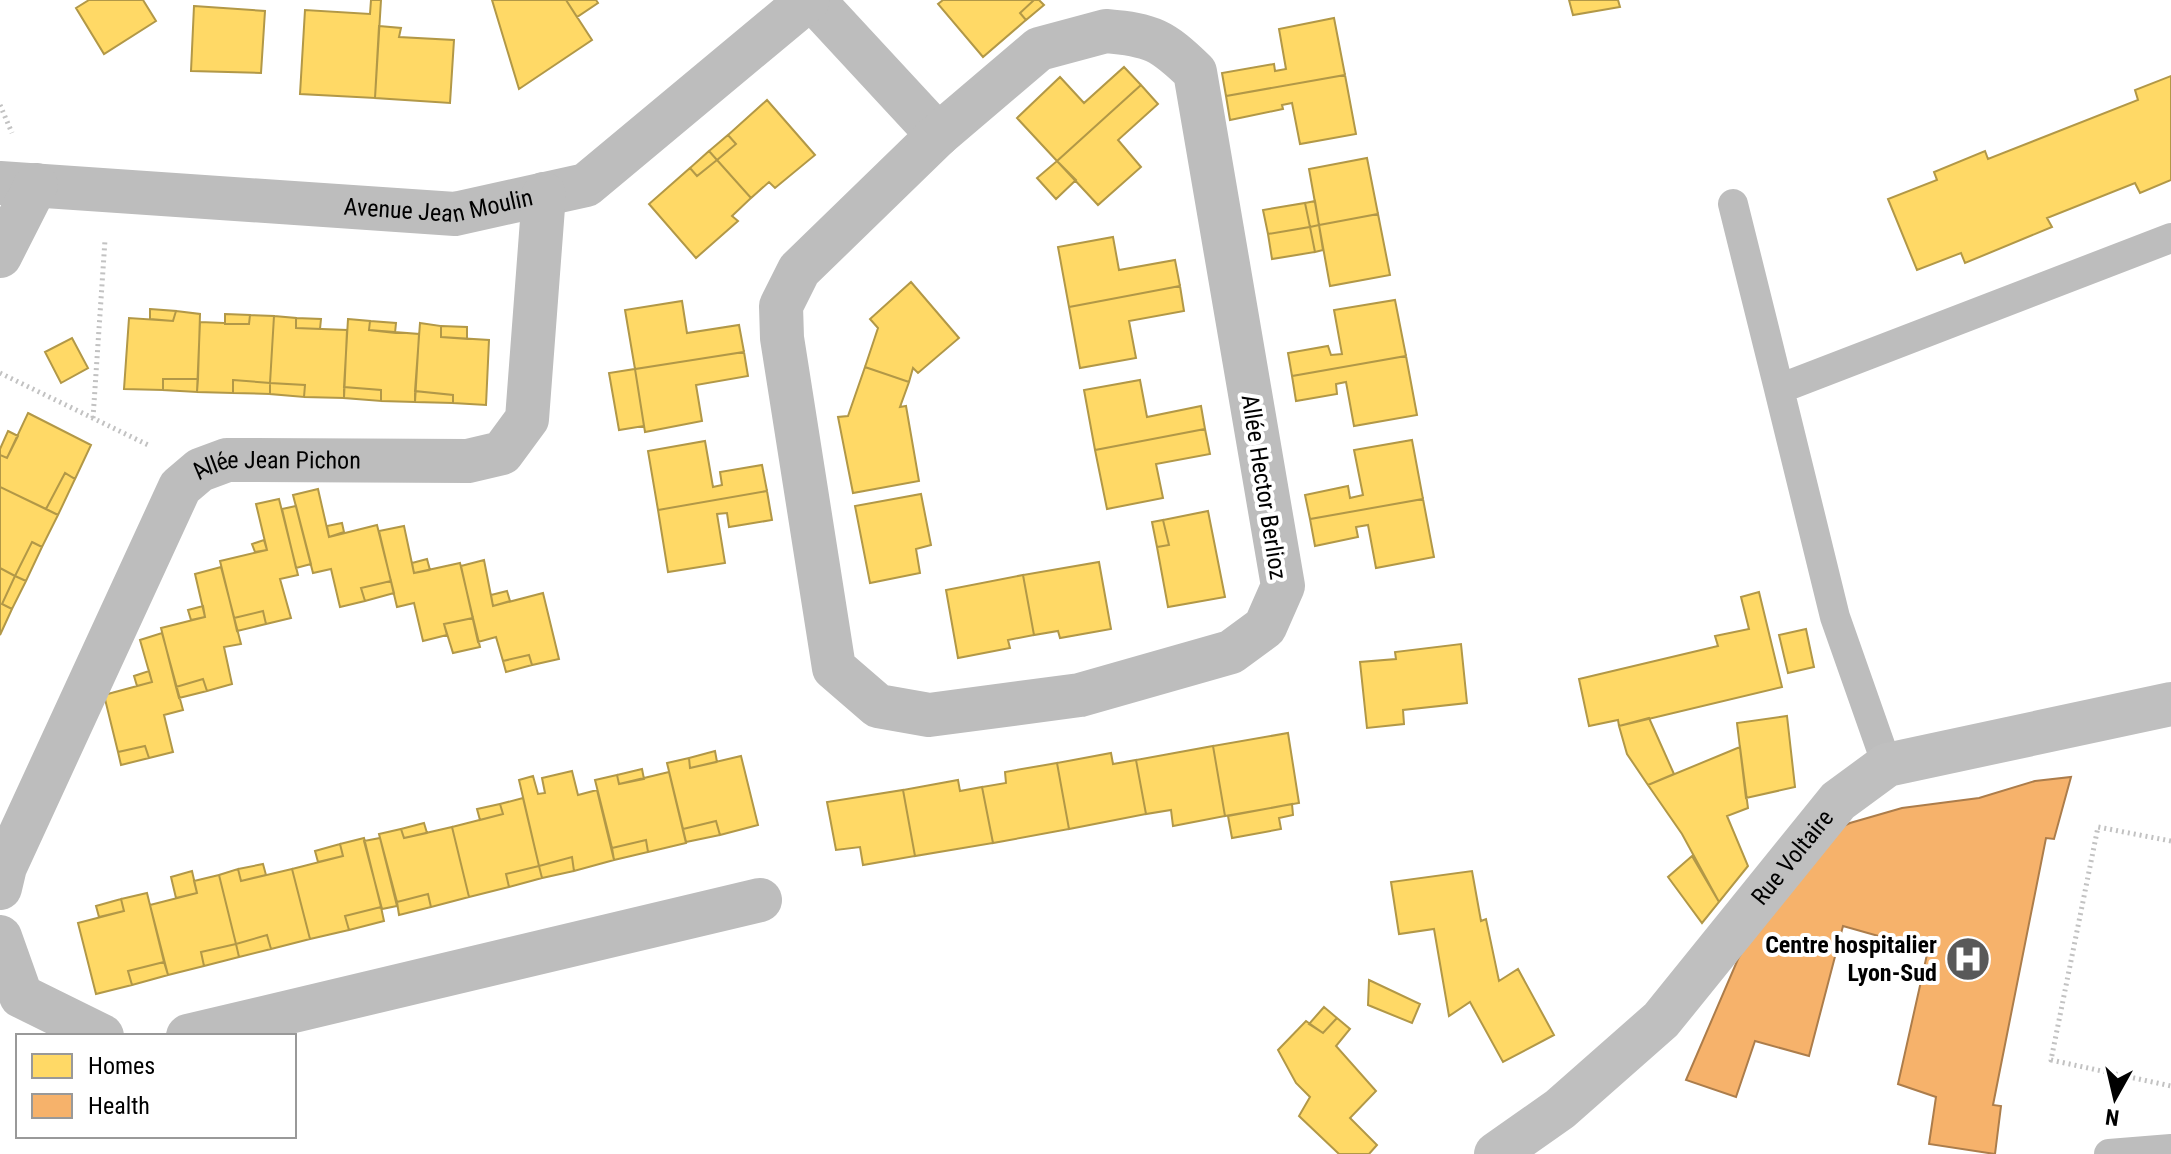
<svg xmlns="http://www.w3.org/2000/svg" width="2171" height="1154" font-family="'Roboto Condensed',sans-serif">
<rect width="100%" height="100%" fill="#fff"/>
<path fill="#ffd966" stroke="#b29847" stroke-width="2" d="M89 0H143L156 21 104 54 76 8Z
M371 0H381L375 98 300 94 305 10 370 14Z
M492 0H566L592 40 519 89Z
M566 0H596L598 3 577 17Z
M943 0H1034L1020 13 1026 20 983 57 938 4Z
M1034 0H1039L1044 5 1026 20 1020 13Z
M1569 0H1618L1620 7 1573 15Z
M194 6 265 11 261 73 191 71Z
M1334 18 1345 75 1226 96 1222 73 1274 64 1275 71 1286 69 1279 29Z
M379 26 401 28 399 37 454 40 450 103 375 98Z
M1124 67 1141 85 1057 161 1017 118 1060 77 1084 103Z
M1345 75 1356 134 1300 144 1292 103 1282 105 1283 109 1230 120 1226 96Z
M2171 76V180L2140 193 2135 183 2047 218 2052 227 1965 263 1961 253 1917 270 1888 199 1937 180 1934 172 1985 151 1988 159 2138 100 2135 90Z
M1141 85 1158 104 1118 140 1141 167 1098 205 1057 161Z
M767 100 815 155 775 188 769 182 751 198 717 160 736 144 728 135Z
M728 135 736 144 717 160 709 151Z
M709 151 717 160 697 176 690 168Z
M1367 158 1378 214 1319 225 1309 169Z
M717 160 751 198 732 216 738 221 696 258 649 204 690 168 697 176Z
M1057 161 1076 180 1056 199 1037 178Z
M1315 201 1319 225 1310 227 1305 203Z
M1305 203 1310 227 1268 234 1263 210Z
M1378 214 1390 275 1330 286 1319 225Z
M1319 225 1323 250 1315 252 1310 227Z
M1310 227 1315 252 1272 259 1268 234Z
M1113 237 1119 270 1175 260 1180 286 1069 307 1058 247Z
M911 282 959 338 918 373 913 368 909 382 865 367 878 328 870 319Z
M1180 286 1184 311 1129 321 1136 358 1080 368 1069 307Z
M1395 300 1406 356 1292 376 1288 353 1328 346 1331 355 1342 354 1334 310Z
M682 301 687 333 739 325 744 352 635 369 625 310Z
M150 309 176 311 173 321 150 319Z
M176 311 200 314 198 379H163V390L124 389 129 318 173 321Z
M225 314 250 315 249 324H225Z
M250 315 274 316 270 383 233 380V393L197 392 200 322 249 324Z
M274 316 296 318V328L347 330 344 398 304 397 305 385 270 383Z
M296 318 321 319 320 329 296 328Z
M348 319 370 321 369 330 419 334 415 402 381 401V390L344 387Z
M370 321 396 323 395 333 369 330Z
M420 323 441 326V337L489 340 486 405 453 403V395L415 391Z
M441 326 467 327V339L441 337Z
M72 338 88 368 61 383 45 352Z
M744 352 748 376 696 385 702 421 645 432 635 369Z
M1406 356 1417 415 1354 426 1346 382 1336 384 1337 394 1296 401 1292 376Z
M865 367 909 382 900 407 906 406 919 481 853 493 838 417 848 416Z
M635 369 644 426 619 430 609 373Z
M163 379H198L197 392 163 390Z
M233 380 270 383V394L233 393Z
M1140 380 1147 417 1201 406 1205 429 1095 450 1084 390Z
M270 383 305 385 304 397 270 394Z
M344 387 381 390V401L344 398Z
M415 391 453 395V403L415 402Z
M28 413 91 445 75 479 65 473 46 509 0 487V455L7 458Z
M1205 429 1210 454 1156 464 1163 498 1107 509 1095 450Z
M8 431 18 436 7 458 0 455V449Z
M1412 440 1423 499 1310 519 1305 495 1348 486 1350 498 1363 495 1354 450Z
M705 441 713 487 722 485 720 472 762 465 767 491 658 510 648 451Z
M65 473 75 479 58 515 46 509Z
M0 487 58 515 42 547 32 542 15 576 0 568Z
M318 489 329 537 377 525 391 581 361 588 365 601 340 607 331 569 313 573 293 495Z
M767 491 772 520 729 527 727 513 717 514 725 563 668 572 658 510Z
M921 494 931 545 916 549 920 573 870 583 855 506Z
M279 499 298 575 280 579 291 618 266 624 263 611 234 618 220 561 267 550 256 504Z
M1423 499 1434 557 1376 568 1368 525 1356 527 1358 537 1315 546 1310 519Z
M296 506 311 564 296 568 282 509Z
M1208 511 1225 597 1168 607 1157 547 1169 545 1163 520Z
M1163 520 1169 545 1157 547 1152 522Z
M342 523 344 532 329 537 327 526Z
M404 526 414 573 460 563 473 618 444 624 447 635 423 641 414 603 397 607 379 531Z
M264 540 267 550 255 552 252 544Z
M32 542 42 547 26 581 15 576Z
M427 559 430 570 414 573 412 563Z
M484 560 493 606 543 593 559 659 532 665 529 655 503 661 496 637 478 642 461 566Z
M1099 562 1111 629 1060 638 1058 631 1034 635 1023 575Z
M221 567 241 644 224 647 232 684 207 691 203 679 176 687 161 628 205 617 195 574Z
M0 568 15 576 2 604 12 609 0 635Z
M1023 575 1034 635 1008 640 1010 648 958 658 946 590Z
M15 576 26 581 12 609 2 604Z
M391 581 394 593 365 601 361 588Z
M507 591 510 601 493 606 491 595Z
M1759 592 1782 687 1619 726 1618 720 1589 726 1579 679 1718 646 1715 636 1749 629 1741 597Z
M203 606 205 617 191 620 188 610Z
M263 611 266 624 237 631 234 618Z
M473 618 480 647 453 653 444 624Z
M1806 629 1814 667 1788 673 1779 635Z
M162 633 183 710 164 715 173 752 149 758 145 746 118 752 104 695 152 682 140 640Z
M1461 644 1467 703 1403 710 1404 724 1367 728 1360 662 1396 659 1395 652Z
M529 655 532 665 506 672 503 661Z
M149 671 152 682 137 686 134 676Z
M203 679 207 691 179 698 176 687Z
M1787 716 1795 787 1746 798 1737 723Z
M1649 718 1674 774 1648 785 1627 754 1619 726Z
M1288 733 1299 803 1225 816 1213 746Z
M145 746 149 758 121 765 118 752Z
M1213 746 1225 816 1173 826 1171 810 1146 814 1136 760Z
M1740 747 1748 808 1727 816 1748 866 1719 902 1682 834 1648 785Z
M715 751 717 762 690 768 689 758Z
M1111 753 1113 764 1136 760 1146 814 1069 829 1057 763Z
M741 756 758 825 720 835 716 821 683 829 667 763 689 758 690 768Z
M1057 763 1069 829 993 843 982 787 1006 783 1005 772Z
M642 769 644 779 619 784 617 775Z
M572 771 578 795 597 790 614 860 574 871 572 857 539 866 519 780 533 776 538 794 545 793 542 778Z
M669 772 686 843 648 852 646 840 612 848 595 780 617 775 619 784Z
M958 780 960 791 982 787 993 843 915 856 903 790Z
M903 790 915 856 863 865 860 847 836 850 827 802Z
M523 798 539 866 506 874 509 887 469 897 452 827 503 814 500 804Z
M500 804 503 814 480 820 477 809Z
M1292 804 1293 815 1279 818 1281 829 1232 838 1228 816Z
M716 821 720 835 686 842 683 829Z
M424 823 427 833 404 838 401 829Z
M452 827 469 897 431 907 428 894 397 902 379 834 401 829 404 838Z
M364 838 381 907 345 916 349 930 310 939 292 869 343 856 340 844Z
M380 838 397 906 382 909 364 841Z
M646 840 648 852 614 860 612 848Z
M340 844 343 856 318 862 315 851Z
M1692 856 1719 902 1702 923 1668 877Z
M572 857 574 871 542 878 539 866Z
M263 864 266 875 241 881 238 869Z
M539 866 542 878 509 887 506 874Z
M238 869 241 881 292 869 310 939 271 949 267 935 236 944 219 875Z
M192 871 197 893 176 898 171 877Z
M1472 871 1481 921 1486 919 1499 981 1518 969 1554 1035 1503 1062 1470 1002 1449 1016 1434 929 1399 934 1391 882Z
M219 875 236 944 201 952 204 966 168 975 150 905 197 893 194 881Z
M147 893 164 962 128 971 132 985 96 994 78 923 124 911 121 899Z
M428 894 431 907 399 915 397 902Z
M121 899 124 911 99 917 96 906Z
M381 907 384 921 349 930 345 916Z
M267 935 271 949 239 957 236 944Z
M236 944 239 957 204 966 201 952Z
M164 962 168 975 132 985 128 971Z
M1369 980 1420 1004 1412 1023 1368 1005Z
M1324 1007 1337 1018 1323 1033 1309 1024Z
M1337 1018 1350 1029 1336 1046 1376 1091 1350 1118 1377 1145 1369 1154H1339L1299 1116 1310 1097 1296 1083 1278 1050 1306 1021 1323 1033Z"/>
<path fill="#f6b26b" stroke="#ac7d4b" stroke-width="2" d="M2071 777 2054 839 2046 838 1993 1105 2001 1106 1995 1154 1929 1144 1936 1097 1898 1084 1928 950 1843 926 1809 1056 1755 1041 1736 1097 1686 1080 1738 959 1804 844 1850 823 1902 808 1979 798 2035 781Z"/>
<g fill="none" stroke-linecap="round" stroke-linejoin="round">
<path stroke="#c2c2c2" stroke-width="5" stroke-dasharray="2 4" stroke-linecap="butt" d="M0 105 12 133
M0 373 148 445
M93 418 105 240
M2171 841 2098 827 2051 1060 2171 1086"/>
<path stroke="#bdbdbd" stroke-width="30" d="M1733 204 1779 389
M1887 765 1835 617 1779 389 2171 238
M2109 1154 2171 1149"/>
<g stroke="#bdbdbd" stroke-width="44">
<path d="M813 0 938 135"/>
<path d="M1106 31C1152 35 1162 40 1195 72L1283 586 1265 627 1231 652 1080 695 929 715 878 706 834 668 782 338 781 306 799 270 938 135 1039 49Z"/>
<path id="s1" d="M0 183 455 214 586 185 808 0"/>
<path d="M0 256 36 185"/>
<path id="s2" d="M0 888 5 867 180 487 200 470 227 460 468 461 502 453 527 419 544 194"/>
<path d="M0 937 21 996 102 1036"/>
<path d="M188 1036 760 900"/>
</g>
<path stroke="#bfbfbf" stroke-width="44" id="s3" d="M1496 1154 1560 1109 1661 1020 1838 801 1887 765 2171 704"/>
</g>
<defs>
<g id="hospital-disc" transform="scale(2.3)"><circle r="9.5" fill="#595959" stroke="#fff"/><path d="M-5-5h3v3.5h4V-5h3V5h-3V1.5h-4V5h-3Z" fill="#fff"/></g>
</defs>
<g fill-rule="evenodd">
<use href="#hospital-disc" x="1968" y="959"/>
</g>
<g text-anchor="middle" stroke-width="8" stroke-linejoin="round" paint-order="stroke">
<g font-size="24" fill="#000" stroke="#fff">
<text dy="8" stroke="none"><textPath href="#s1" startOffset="440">Avenue Jean Moulin</textPath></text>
<text dy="8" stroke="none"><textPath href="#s2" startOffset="544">Allée Jean Pichon</textPath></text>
<text transform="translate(1264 487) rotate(81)" y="8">Allée Hector Berlioz</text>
<text dy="8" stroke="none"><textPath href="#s3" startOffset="422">Rue Voltaire</textPath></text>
</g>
<g font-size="24" font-weight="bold" fill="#000" stroke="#fff" text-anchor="end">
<text x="1937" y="953">Centre hospitalier<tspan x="1937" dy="28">Lyon-Sud</tspan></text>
</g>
</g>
<rect x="16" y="1034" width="280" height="104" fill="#ffffff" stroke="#999999" stroke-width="2"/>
<rect x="32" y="1054" width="40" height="24" fill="#ffd966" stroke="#999999" stroke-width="2"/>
<text x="88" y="1074" font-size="24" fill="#000000">Homes</text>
<rect x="32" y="1094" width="40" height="24" fill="#f6b26b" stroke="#999999" stroke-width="2"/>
<text x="88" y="1114" font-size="24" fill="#000000">Health</text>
<g transform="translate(2115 1098) rotate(188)" stroke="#ffffff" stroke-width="6" paint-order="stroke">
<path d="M0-6L14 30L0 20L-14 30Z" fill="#000000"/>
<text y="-12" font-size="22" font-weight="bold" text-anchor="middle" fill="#000000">N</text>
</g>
</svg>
